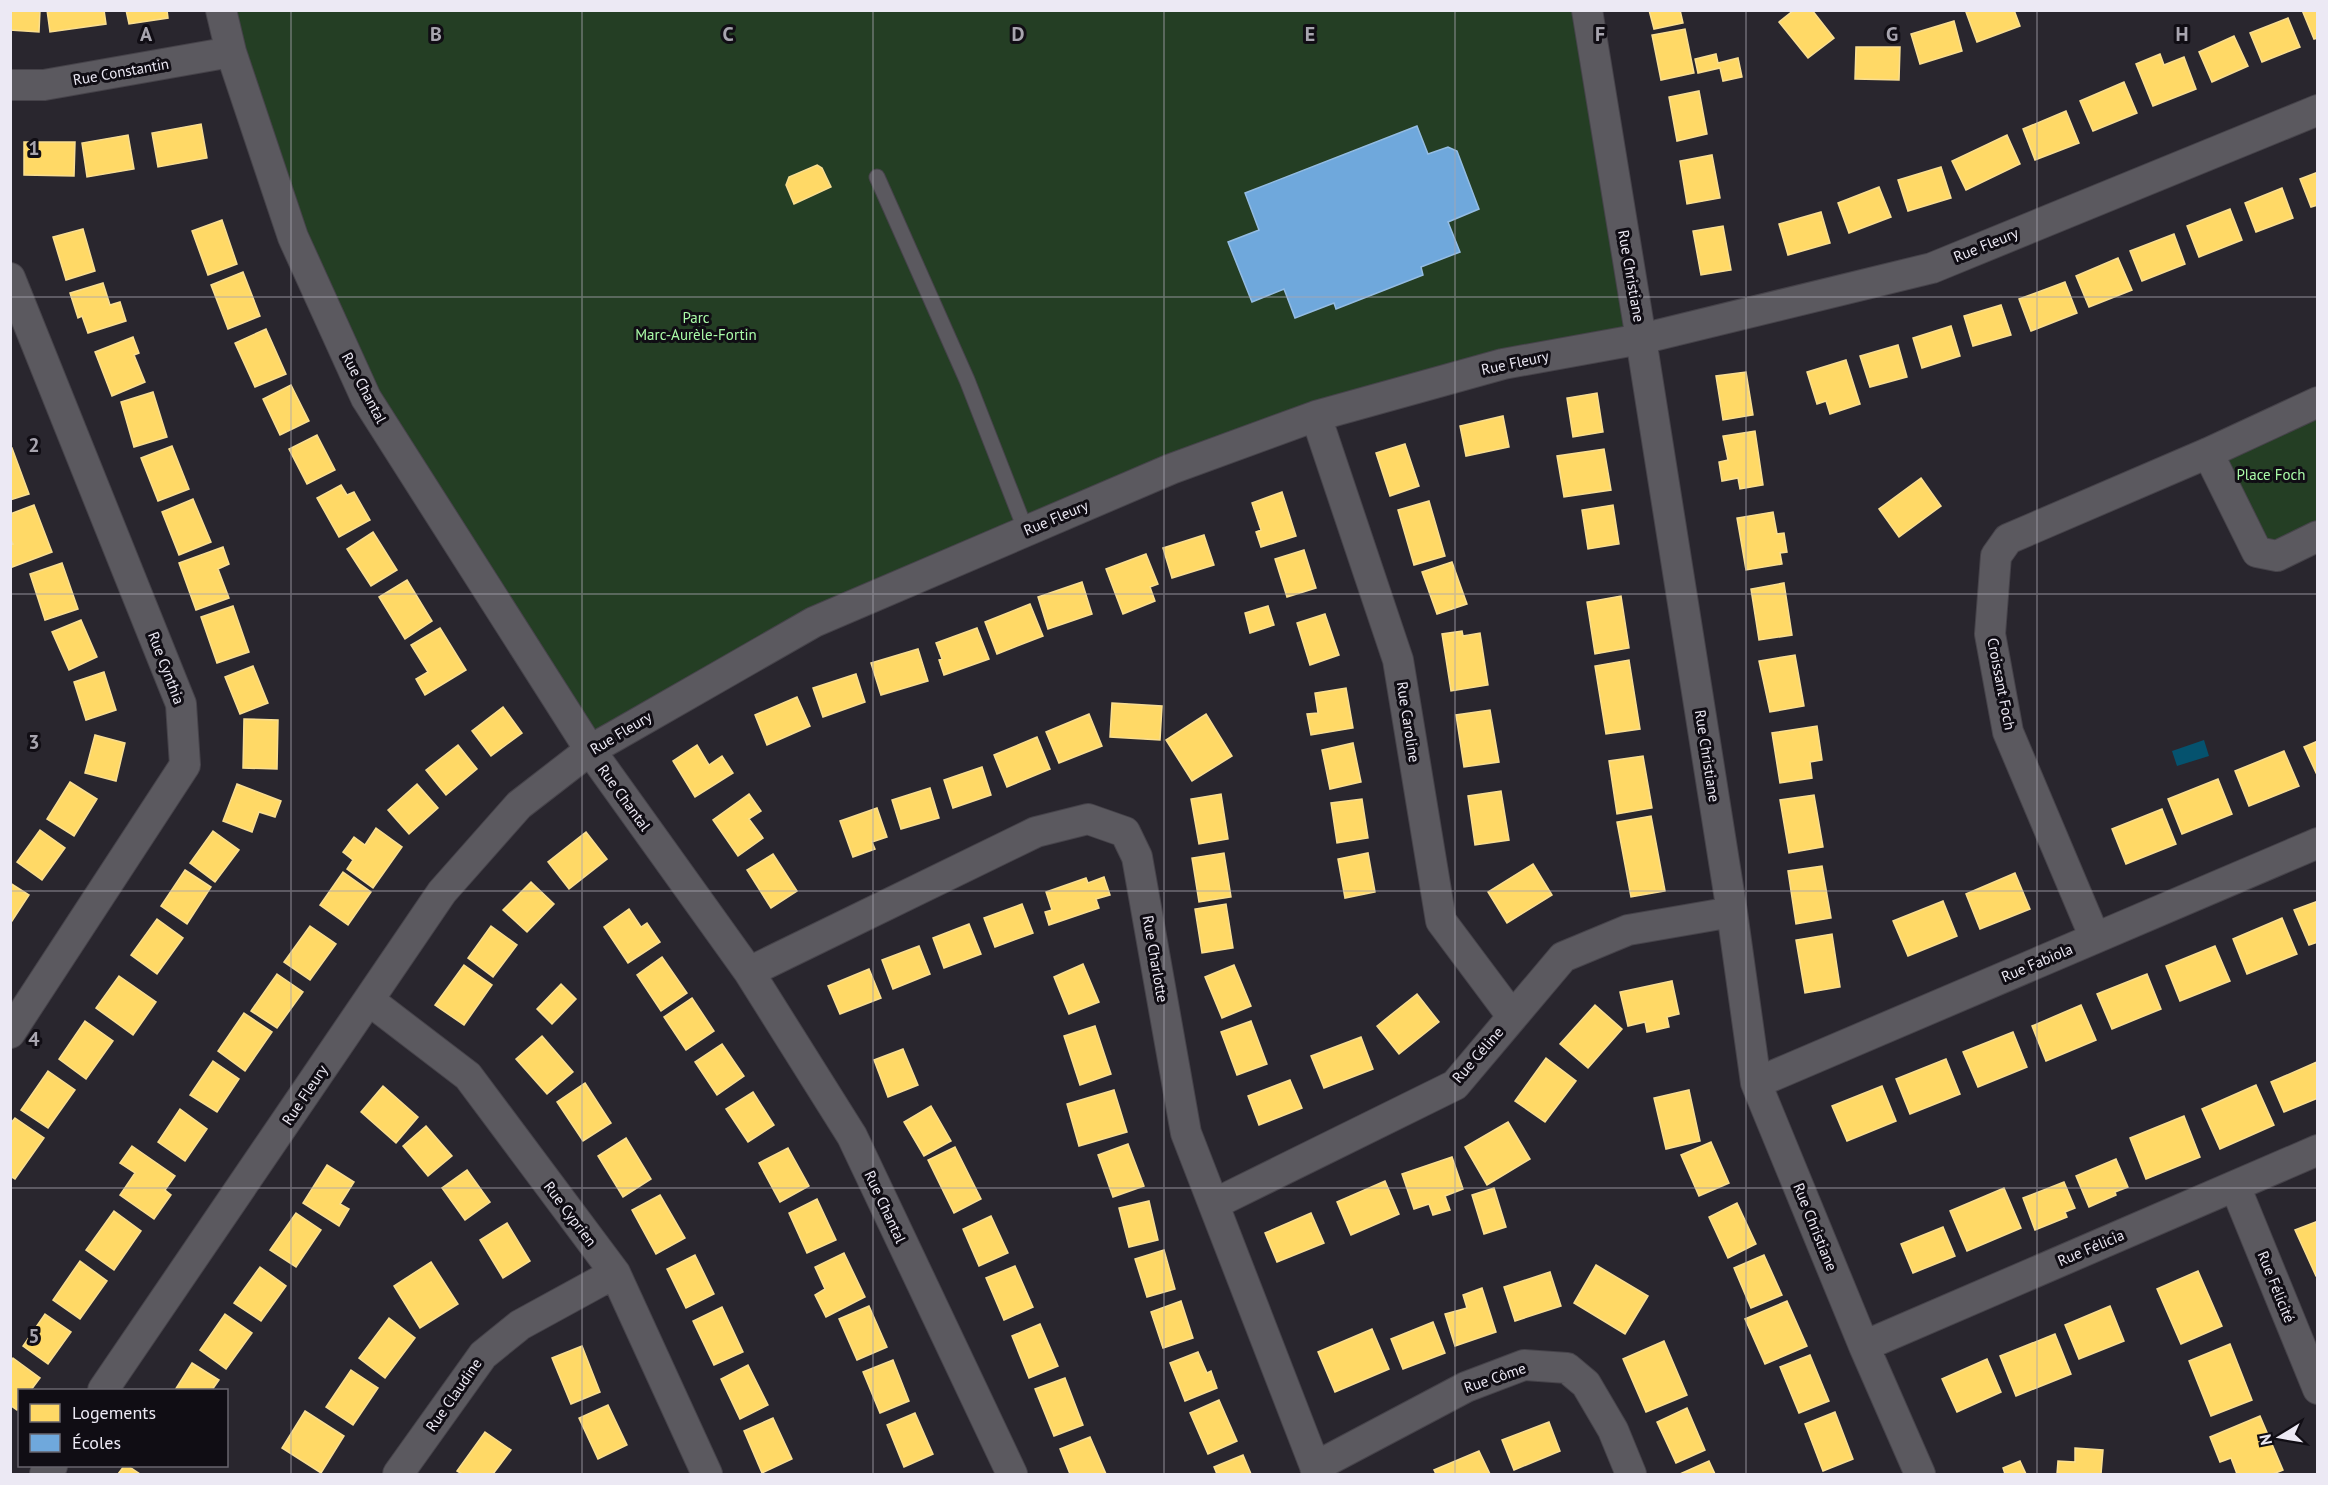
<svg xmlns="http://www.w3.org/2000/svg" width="2328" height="1485" font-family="'PT Sans',sans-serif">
<rect width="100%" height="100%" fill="#29262e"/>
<path fill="#243e24" d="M221 11H1587L1641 339 1503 364 1041 525 590 750 366 398Z
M2317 402V536L2277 556 2208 453Z"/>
<path fill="#05526e" d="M2204 740 2209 756 2177 766 2172 751Z"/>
<path fill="#ffd966" stroke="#f9de91" stroke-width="1.5" d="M10 10H40L39 32 10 30Z
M47 10H104L106 24 50 32Z
M126 10H167L168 18 129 24Z
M1649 10H1680L1683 23 1654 29Z
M1794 10H1812L1834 38 1808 58 1779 22Z
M1969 10H2014L2020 26 1977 42 1966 12Z
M2302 10H2318V38L2314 39Z
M2288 18 2300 47 2262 62 2250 33Z
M1954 21 1962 51 1920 64 1911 34Z
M1685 29 1694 73 1661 80 1652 35Z
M2234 36 2248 66 2212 82 2199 52Z
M1856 47H1900L1899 80 1855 79Z
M1716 54 1718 63 1738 58 1742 77 1723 81 1720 68 1698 73 1695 59Z
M2160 54 2164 65 2184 57 2196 89 2153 106 2136 64Z
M2124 82 2137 113 2093 131 2080 101Z
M1699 91 1707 134 1677 141 1669 97Z
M2066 111 2079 143 2035 160 2023 129Z
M201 124 207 158 158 167 152 133Z
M128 135 134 169 87 177 82 143Z
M2007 135 2020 164 1966 190 1952 161Z
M24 142H75L74 176 24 175Z
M1712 155 1720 198 1687 204 1680 161Z
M817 165 822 168 831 187 794 204 786 185 789 177Z
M1941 167 1951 198 1908 211 1898 180Z
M2318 172V205L2311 207 2300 179Z
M1879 187 1891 217 1849 233 1838 203Z
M2282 188 2293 218 2256 232 2245 203Z
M2230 209 2242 240 2199 257 2187 226Z
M1821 212 1830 243 1788 255 1779 224Z
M222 220 237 264 208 275 192 231Z
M1723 226 1731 270 1701 275 1693 231Z
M83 229 95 271 66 280 53 237Z
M2174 234 2185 264 2142 281 2130 251Z
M2118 258 2132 290 2089 307 2076 276Z
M243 272 260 316 228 329 211 285Z
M2065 282 2077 313 2031 331 2019 299Z
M103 283 110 305 120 302 126 321 88 333 82 316 78 318 70 293Z
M2001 305 2011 335 1973 346 1964 316Z
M1951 326 1960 356 1922 368 1913 338Z
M266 329 286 374 255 387 235 343Z
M133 337 139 353 134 355 145 382 112 396 95 352Z
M1898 345 1907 377 1870 387 1860 356Z
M1846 360 1860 404 1830 414 1826 401 1817 404 1807 372Z
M1746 372 1753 415 1723 420 1716 376Z
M291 385 309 421 280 435 263 399Z
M153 392 167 437 134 447 121 402Z
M1597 393 1603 432 1573 437 1567 398Z
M1503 416 1509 447 1466 456 1460 426Z
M1755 431 1763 485 1740 489 1738 478 1722 481 1719 462 1728 460 1723 436Z
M317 435 335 470 307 484 289 449Z
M1405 444 1419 486 1390 496 1376 453Z
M172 446 189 489 158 501 141 458Z
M12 448 29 494 10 500V449Z
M1604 449 1611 490 1564 497 1557 456Z
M1921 478 1941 506 1899 537 1879 509Z
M341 485 347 495 354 492 370 520 339 537 317 498Z
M1282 492 1296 536 1261 547 1256 532 1261 530 1252 503Z
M193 499 211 542 179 555 162 512Z
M1429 501 1445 556 1414 565 1398 510Z
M34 505 52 552 10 568V545L13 544 10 539V514Z
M1613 505 1619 544 1588 549 1582 510Z
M1773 512 1777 534 1784 533 1787 552 1780 553 1782 564 1746 570 1737 518Z
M373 532 397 570 371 586 347 549Z
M1204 535 1214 565 1172 578 1163 548Z
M223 547 229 564 218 569 229 598 196 610 179 563Z
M1304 550 1316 588 1287 597 1275 559Z
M1146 554 1158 584 1150 587 1155 601 1123 614 1106 569Z
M1452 562 1467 604 1437 614 1422 572Z
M62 563 78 609 45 620 30 574Z
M407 580 432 621 405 639 379 597Z
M1082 582 1092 614 1048 629 1038 597Z
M1784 583 1792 635 1759 640 1751 589Z
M1621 596 1629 648 1595 654 1587 602Z
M1030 604 1043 636 997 654 985 622Z
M233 606 249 652 217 663 201 617Z
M1268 606 1274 625 1250 633 1245 613Z
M1325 614 1339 655 1310 665 1297 623Z
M81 620 97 657 69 670 52 632Z
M440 628 466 670 425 695 416 679 428 672 411 645Z
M977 628 989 659 944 675 939 660 942 659 936 643Z
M1462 631 1463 636 1480 633 1488 685 1451 691 1442 634Z
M918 649 928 681 881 695 871 663Z
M1795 655 1804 706 1770 712 1759 661Z
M1629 660 1640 729 1606 734 1595 666Z
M253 666 268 703 240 714 225 677Z
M104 672 116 710 86 720 74 682Z
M856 674 865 702 823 717 813 688Z
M1346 688 1353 728 1311 735 1307 714 1318 713 1315 693Z
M797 697 810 726 767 745 755 715Z
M1112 703 1162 706 1160 740 1110 737Z
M503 707 522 733 491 756 472 731Z
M1490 710 1499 762 1464 767 1456 715Z
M1089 714 1102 746 1059 763 1046 732Z
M1206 714 1232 756 1192 781 1166 740Z
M244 719 278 720 277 769 243 768Z
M1817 726 1822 760 1810 762 1812 778 1780 783 1772 733Z
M95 735 125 743 116 781 85 773Z
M1037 737 1050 769 1007 787 994 755Z
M2318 741V777L2304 747Z
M1353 743 1361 782 1330 789 1322 750Z
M458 745 477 769 446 795 426 770Z
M697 745 709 765 722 756 733 773 695 797 673 761Z
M2284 751 2299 786 2249 806 2235 771Z
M1643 756 1652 808 1617 814 1609 761Z
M982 767 991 795 953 808 944 780Z
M2218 779 2232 814 2182 834 2168 799Z
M70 782 97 799 74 836 47 819Z
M237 784 281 801 275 817 259 812 252 832 223 821Z
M417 784 438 808 409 834 388 810Z
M930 788 939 818 901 829 892 800Z
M1501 791 1509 840 1475 845 1468 796Z
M749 794 761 811 749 819 763 838 738 856 713 820Z
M1221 794 1228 839 1199 844 1191 799Z
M1814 795 1823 847 1789 853 1780 800Z
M1362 799 1368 838 1337 843 1331 803Z
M877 808 887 837 872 842 875 849 853 857 840 821Z
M2162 809 2176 844 2126 864 2112 829Z
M1651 816 1665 891 1631 897 1617 822Z
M376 828 402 847 373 888 347 869 353 860 343 852 354 837 365 845Z
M40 830 65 848 42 880 17 862Z
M213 831 239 850 215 882 190 863Z
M586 832 607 859 569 889 548 862Z
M1224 853 1231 897 1199 902 1192 858Z
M1368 853 1375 892 1345 898 1338 859Z
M773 854 797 891 771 908 747 870Z
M1533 864 1552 895 1507 923 1488 892Z
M1822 866 1831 918 1796 924 1788 871Z
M185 870 211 887 187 924 161 906Z
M343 872 371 892 348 925 320 905Z
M2015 873 2030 909 1980 929 1966 894Z
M1104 877 1110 895 1096 899 1099 908 1049 925 1045 912 1052 910 1046 892 1086 878 1088 883Z
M531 882 554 904 527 932 503 910Z
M10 883 29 895 10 924Z
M1943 901 1957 936 1908 956 1893 921Z
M2318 901V942L2309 945 2294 910Z
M1022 904 1033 933 995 947 984 918Z
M1226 904 1233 948 1202 953 1195 909Z
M629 909 641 927 647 923 660 942 628 963 604 927Z
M2282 918 2297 954 2247 974 2233 939Z
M157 919 183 938 157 974 131 955Z
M969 924 981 954 944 968 933 938Z
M310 926 336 944 310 980 284 962Z
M491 926 517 945 493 977 468 958Z
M1832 934 1840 987 1805 993 1796 940Z
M919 946 930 974 893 989 882 960Z
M2215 946 2230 981 2180 1001 2166 966Z
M662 957 687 993 661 1011 637 975Z
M1083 964 1099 1002 1069 1014 1054 977Z
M464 965 492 985 464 1025 435 1005Z
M1234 965 1251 1006 1222 1018 1205 977Z
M869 969 881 998 840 1014 828 986Z
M277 974 303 992 277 1028 251 1011Z
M2147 974 2161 1009 2112 1029 2097 994Z
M119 976 156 1002 133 1035 96 1008Z
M1672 981 1679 1014 1667 1017 1669 1027 1647 1032 1645 1022 1628 1026 1620 992Z
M561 984 576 999 552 1024 537 1009Z
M1417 994 1439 1022 1399 1054 1377 1026Z
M692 998 714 1031 686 1050 664 1017Z
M1595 1005 1622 1029 1588 1068 1560 1044Z
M2081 1005 2096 1040 2046 1061 2032 1026Z
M244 1013 272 1032 245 1071 218 1051Z
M85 1021 113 1041 86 1079 59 1059Z
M1251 1021 1267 1064 1237 1075 1221 1032Z
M1095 1026 1111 1074 1080 1085 1064 1036Z
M2013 1032 2027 1067 1978 1087 1963 1052Z
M542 1036 573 1072 547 1094 516 1059Z
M1361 1037 1373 1069 1324 1088 1311 1056Z
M722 1044 744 1076 717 1095 695 1062Z
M903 1049 918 1085 888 1097 874 1060Z
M1546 1058 1576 1081 1545 1122 1515 1101Z
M1946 1059 1960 1094 1910 1114 1896 1079Z
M213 1061 239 1079 217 1112 190 1095Z
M2317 1062 2318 1098 2284 1112 2271 1082Z
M48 1071 75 1090 48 1128 21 1110Z
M1290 1080 1302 1108 1259 1125 1248 1096Z
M585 1083 611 1123 583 1141 557 1102Z
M2256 1085 2274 1125 2220 1149 2202 1109Z
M383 1086 418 1117 396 1143 361 1112Z
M1882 1086 1896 1121 1847 1141 1832 1106Z
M1114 1090 1127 1132 1079 1146 1067 1104Z
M1689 1090 1700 1141 1666 1149 1654 1098Z
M753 1092 774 1125 748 1142 726 1109Z
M931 1106 951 1141 924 1156 904 1122Z
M180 1109 207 1129 185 1161 158 1142Z
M2184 1116 2200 1157 2146 1179 2130 1138Z
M15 1118 44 1138 15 1179 10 1176V1124Z
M1508 1122 1530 1159 1487 1185 1465 1147Z
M426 1126 452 1156 428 1176 403 1146Z
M626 1138 651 1179 623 1197 598 1156Z
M1711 1142 1729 1183 1699 1196 1681 1155Z
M1128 1144 1144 1186 1113 1197 1098 1155Z
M132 1146 175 1176 165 1190 171 1195 154 1219 120 1195 135 1173 120 1163Z
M955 1147 981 1199 954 1213 928 1160Z
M788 1148 809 1186 780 1202 759 1163Z
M1452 1157 1463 1189 1445 1196 1450 1210 1433 1215 1429 1204 1414 1209 1402 1174Z
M2116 1159 2128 1187 2115 1192 2116 1195 2089 1207 2076 1176Z
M327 1165 354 1182 340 1204 349 1209 339 1226 303 1203Z
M467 1170 490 1202 465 1220 442 1188Z
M1385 1181 1399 1214 1351 1235 1337 1202Z
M2064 1182 2075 1208 2065 1212 2067 1217 2035 1230 2023 1198Z
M1494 1188 1506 1227 1484 1234 1472 1195Z
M2004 1188 2021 1228 1967 1251 1950 1211Z
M660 1195 685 1238 656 1254 632 1210Z
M817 1199 836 1240 807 1253 789 1213Z
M1149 1201 1158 1240 1129 1247 1119 1208Z
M1737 1203 1756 1244 1728 1258 1709 1217Z
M114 1211 141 1231 114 1270 86 1250Z
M296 1213 321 1230 296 1267 270 1250Z
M1311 1213 1324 1243 1277 1262 1265 1233Z
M991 1216 1008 1253 979 1266 963 1229Z
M2318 1221V1276H2316L2295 1230Z
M507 1223 530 1261 503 1278 480 1240Z
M1943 1227 1955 1256 1913 1273 1901 1244Z
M1164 1250 1175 1289 1147 1297 1135 1259Z
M844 1253 865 1297 826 1317 815 1295 825 1289 815 1267Z
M695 1255 714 1294 686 1308 667 1269Z
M1764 1255 1782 1295 1751 1308 1734 1268Z
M80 1261 107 1281 80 1319 53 1300Z
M431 1262 458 1304 420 1328 394 1286Z
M1596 1265 1648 1296 1625 1334 1574 1303Z
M1015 1266 1033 1307 1004 1320 986 1278Z
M260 1267 286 1286 261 1321 234 1303Z
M2198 1271 2222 1326 2181 1344 2157 1289Z
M1550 1272 1561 1306 1515 1321 1504 1287Z
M1482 1288 1496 1332 1455 1346 1445 1314 1467 1308 1463 1295Z
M1181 1301 1193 1338 1163 1348 1151 1312Z
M1787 1301 1807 1346 1765 1364 1745 1319Z
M869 1306 887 1347 857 1360 839 1319Z
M2110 1306 2124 1341 2079 1359 2065 1325Z
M722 1307 743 1352 714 1365 693 1321Z
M45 1314 71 1332 48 1364 23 1346Z
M225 1314 252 1333 226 1369 200 1350Z
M389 1318 415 1338 385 1378 359 1358Z
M1433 1322 1445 1353 1403 1369 1391 1339Z
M1040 1324 1058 1366 1029 1378 1012 1336Z
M1372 1329 1389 1369 1335 1392 1318 1352Z
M2055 1334 2071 1374 2016 1396 2000 1356Z
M1664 1341 1687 1395 1646 1412 1623 1359Z
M2230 1344 2252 1400 2211 1416 2189 1361Z
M582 1346 600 1392 571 1404 552 1358Z
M1198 1352 1207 1373 1211 1371 1217 1388 1185 1401 1170 1363Z
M1810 1355 1829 1401 1799 1413 1780 1367Z
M13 1358 40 1378 31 1390H20V1407L17 1410 10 1405V1363Z
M1987 1359 2001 1392 1957 1412 1942 1379Z
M893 1360 909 1401 880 1413 863 1372Z
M192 1363 219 1380 212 1390H175Z
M748 1365 768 1405 740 1419 721 1379Z
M351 1370 378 1388 353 1425 326 1407Z
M1065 1378 1083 1425 1054 1436 1035 1389Z
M1219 1400 1237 1441 1208 1454 1190 1413Z
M608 1405 627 1445 598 1459 579 1418Z
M1687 1408 1705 1450 1676 1463 1657 1422Z
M305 1411 344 1436 321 1473 282 1448Z
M1835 1412 1853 1459 1823 1471 1805 1424Z
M915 1413 933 1454 904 1467 887 1425Z
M2260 1416 2283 1470 2273 1474H2237L2231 1458 2220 1462 2210 1437Z
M773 1418 792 1459 762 1473 744 1431Z
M1549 1422 1560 1451 1514 1470 1502 1440Z
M485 1432 511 1450 493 1474H462L457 1471Z
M1090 1437 1106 1474H1070L1060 1449Z
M2075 1448 2103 1450 2101 1474H2057L2058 1461 2075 1462Z
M1479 1451 1490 1474H1436L1434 1470Z
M1243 1455 1251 1474H1217L1214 1467Z
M1709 1461 1715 1474H1680Z
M2020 1461 2026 1474H2005L2003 1468Z
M124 1466H128L140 1474H118Z"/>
<path fill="#6fa8dc" stroke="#94bce3" stroke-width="1.5" d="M1417 126 1428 154 1448 147 1457 151 1479 209 1448 222 1460 252 1421 267 1423 275 1336 309 1334 303 1295 318 1284 289 1252 302 1228 242 1259 230 1245 193Z"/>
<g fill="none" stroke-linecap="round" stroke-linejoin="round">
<g stroke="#46434a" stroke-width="17">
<path id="service" d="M877 177 967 380 1026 531"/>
</g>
<g stroke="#46434a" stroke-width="32">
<path id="minor" d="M221 10 231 52 293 237 366 398 590 750 749 972 852 1136 1012 1474
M1587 10 1641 339 1732 912 1756 1083 1864 1346 1920 1474
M10 85H44L231 52
M10 278 181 704 185 765 10 1033
M1316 416 1398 660 1441 921 1512 1016
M2208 453 2257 552 2277 556 2318 536
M2095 938 2008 732 1990 634 1996 556 2008 539 2208 453 2318 402
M749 972 1036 832 1088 819 1125 832 1137 857 1186 1133 1318 1474
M370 1001 468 1076 615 1273 707 1474
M1756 1083 2318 843
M2235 1186 2318 1389
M1214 1204 1455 1085 1563 957 1628 930 1732 912
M1864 1346 2318 1150
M103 1390 442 892 519 805 590 750 615 736 814 622 1171 469 1316 416 1503 364 1641 339 1932 268 2318 110
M1315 1467 1466 1387 1524 1365 1567 1368 1586 1384 1613 1430 1631 1474
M45 1474 52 1466
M398 1474 483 1355 520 1325 615 1273"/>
</g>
<use href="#service" stroke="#5b595f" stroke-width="15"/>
<use href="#minor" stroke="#5b595f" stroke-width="30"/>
</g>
<path fill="none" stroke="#a8a5af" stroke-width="1.5" stroke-opacity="0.55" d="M291 10V1474M582 10V1474M873 10V1474M1164 10V1474M1455 10V1474M1746 10V1474M2037 10V1474M10 297H2318M10 594H2318M10 891H2318M10 1188H2318"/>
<g text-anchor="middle" stroke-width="6" stroke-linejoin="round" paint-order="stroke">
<g font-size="15" fill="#ece9f4" stroke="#100d14">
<text transform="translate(121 72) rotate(-10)" y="5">Rue Constantin</text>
<text transform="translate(1986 245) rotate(-22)" y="5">Rue Fleury</text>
<text transform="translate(1631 276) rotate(80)" y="5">Rue Christiane</text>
<text transform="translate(1515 363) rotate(-12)" y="5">Rue Fleury</text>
<text transform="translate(364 388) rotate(62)" y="5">Rue Chantal</text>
<text transform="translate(1056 518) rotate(-23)" y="5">Rue Fleury</text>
<text transform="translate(166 668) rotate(69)" y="5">Rue Cynthia</text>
<text transform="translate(2001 684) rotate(79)" y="5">Croissant Foch</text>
<text transform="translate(1408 722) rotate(81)" y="5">Rue Caroline</text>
<text transform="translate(621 733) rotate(-31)" y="5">Rue Fleury</text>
<text transform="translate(1707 756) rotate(81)" y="5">Rue Christiane</text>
<text transform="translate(624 798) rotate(54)" y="5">Rue Chantal</text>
<text transform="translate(1155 959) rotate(80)" y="5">Rue Charlotte</text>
<text transform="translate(2037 963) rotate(-23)" y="5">Rue Fabiola</text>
<text transform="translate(1478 1055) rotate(-49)" y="5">Rue Céline</text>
<text transform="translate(305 1095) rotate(-56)" y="5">Rue Fleury</text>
<text transform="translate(885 1207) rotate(65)" y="5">Rue Chantal</text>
<text transform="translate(570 1214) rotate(53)" y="5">Rue Cyprien</text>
<text transform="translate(1815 1227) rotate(68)" y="5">Rue Christiane</text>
<text transform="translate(2091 1248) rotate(-23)" y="5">Rue Félicia</text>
<text transform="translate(2276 1287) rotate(68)" y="5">Rue Félicité</text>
<text transform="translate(1495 1378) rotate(-19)" y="5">Rue Côme</text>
<text transform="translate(454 1395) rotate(-55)" y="5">Rue Claudine</text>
</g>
<g font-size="15" fill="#aafba8" stroke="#100d14">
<text x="696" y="323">Parc<tspan x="696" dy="17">Marc-Aurèle-Fortin</tspan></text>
<text x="2271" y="480">Place Foch</text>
</g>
</g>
<g font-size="20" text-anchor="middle" font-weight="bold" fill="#a8a5af" stroke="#100d14" stroke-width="6" stroke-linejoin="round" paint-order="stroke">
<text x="146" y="41">A</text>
<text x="436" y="41">B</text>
<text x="728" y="41">C</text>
<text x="1018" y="41">D</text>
<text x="1310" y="41">E</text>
<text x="1600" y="41">F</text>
<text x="1892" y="41">G</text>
<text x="2182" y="41">H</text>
<text x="34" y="155">1</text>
<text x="34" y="452">2</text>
<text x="34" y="749">3</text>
<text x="34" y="1046">4</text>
<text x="34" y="1343">5</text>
</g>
<rect width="2328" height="1485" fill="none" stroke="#ece9f4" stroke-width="24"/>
<rect x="18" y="1389" width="210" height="78" fill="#100d14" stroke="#68656e" stroke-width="1.5"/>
<rect x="30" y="1404" width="30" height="18" fill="#ffd966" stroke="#68656e" stroke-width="1.5"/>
<text x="72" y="1419" font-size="18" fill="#ece9f4">Logements</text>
<rect x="30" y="1434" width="30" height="18" fill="#6fa8dc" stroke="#68656e" stroke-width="1.5"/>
<text x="72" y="1449" font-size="18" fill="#ece9f4">Écoles</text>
<g transform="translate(2280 1437) rotate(259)" stroke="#100d14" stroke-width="4.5" paint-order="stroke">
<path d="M0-4.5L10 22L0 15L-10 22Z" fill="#ece9f4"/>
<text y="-9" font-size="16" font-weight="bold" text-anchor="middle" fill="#ece9f4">N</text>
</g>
</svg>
